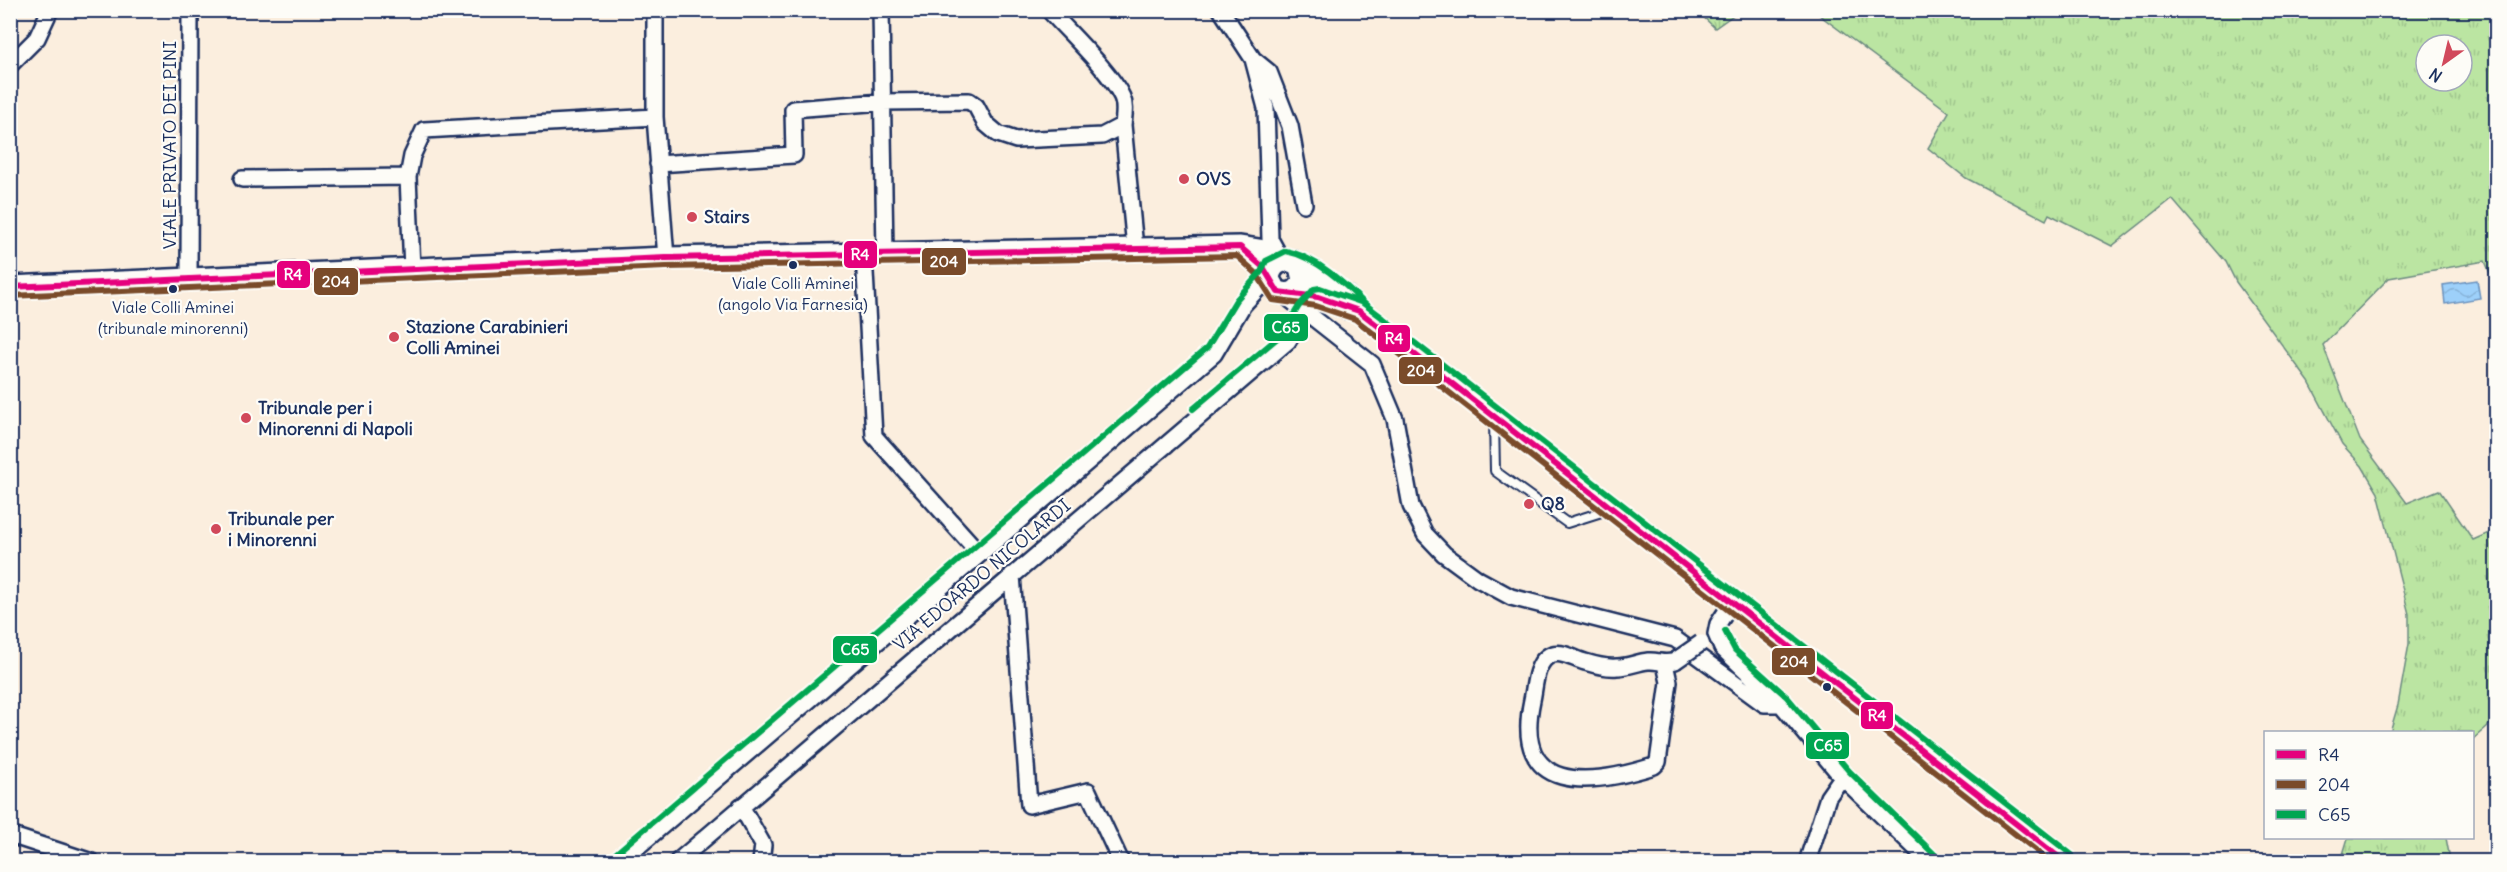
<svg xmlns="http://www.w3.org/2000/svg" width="2507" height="872" font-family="Delius,sans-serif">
<defs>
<pattern id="grass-tufts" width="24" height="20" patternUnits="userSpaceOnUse" patternTransform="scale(1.5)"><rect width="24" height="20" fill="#bbe5a2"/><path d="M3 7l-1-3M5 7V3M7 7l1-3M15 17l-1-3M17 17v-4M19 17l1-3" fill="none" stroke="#a0c58e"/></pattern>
<pattern id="water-waves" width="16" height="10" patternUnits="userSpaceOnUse" patternTransform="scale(1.5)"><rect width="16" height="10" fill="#9dd0fa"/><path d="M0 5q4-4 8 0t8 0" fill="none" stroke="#87b3d9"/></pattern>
</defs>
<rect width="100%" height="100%" fill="#fbeede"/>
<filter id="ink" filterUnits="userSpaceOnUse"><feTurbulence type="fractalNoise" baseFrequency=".0167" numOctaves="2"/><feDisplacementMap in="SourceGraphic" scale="12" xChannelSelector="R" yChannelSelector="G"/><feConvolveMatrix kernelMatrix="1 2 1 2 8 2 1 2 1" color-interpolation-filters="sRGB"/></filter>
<g filter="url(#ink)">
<path fill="url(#grass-tufts)" stroke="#6b8a80" stroke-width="1.5" fill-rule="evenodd" d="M1697 11H1739L1715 28Z
M1814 11H2496V288L2485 261 2389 278 2323 345 2360 440 2407 503 2439 490 2473 540 2496 530V719L2473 739 2472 732H2390L2398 705 2409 644V614L2378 493 2362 466 2342 444 2309 382 2236 282 2226 262 2172 199 2112 246 2049 214 2046 220 1966 178 1928 148 1949 112ZM2426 45H2462V81H2426Z
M2348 838H2446L2450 859 2439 862 2341 861Z"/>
<path fill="url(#water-waves)" stroke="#6990bc" stroke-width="1.5" d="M2477 280 2480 298 2445 304 2443 285Z"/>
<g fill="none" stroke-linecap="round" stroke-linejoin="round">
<g stroke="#1b2f5e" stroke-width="12">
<path id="service" d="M1494 420 1495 471 1567 523 1608 510"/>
</g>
<g stroke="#1b2f5e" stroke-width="20">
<path id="minor" d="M655 10V117L666 258
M881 10 885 253
M1049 10C1068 32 1111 72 1122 97 1126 106 1124 115 1123 125L1135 248
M1221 10 1253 59 1266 108 1270 239 1282 261
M1253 59 1269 72 1290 126 1304 204
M10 65 37 38 50 10
M658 164 794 155 793 109 882 102 969 101 976 106 985 123 998 134 1016 140 1102 136 1123 125
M242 179 408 177
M864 254 874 436 980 554
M412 269 408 177 412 156 424 130 655 117
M189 279 190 10
M1283 294 1372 364 1395 419 1411 506 1425 534 1444 554 1478 579 1511 597 1675 639 1764 704H1781
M1012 575 1029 805 1088 791 1121 862
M1733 601 1718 624 1716 634 1722 648 1781 704 1842 777 1930 862
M1665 664 1669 682 1658 762 1654 766C1590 786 1512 795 1532 700 1535 687 1535 666 1547 657 1559 648 1573 659 1585 662 1595 665 1607 668 1617 667 1627 667 1638 662 1648 661 1659 660 1663 665 1675 661
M741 806 763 845 761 862
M10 835 92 862
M620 862 1214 354 1243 305 1269 277
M677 862 1288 341 1306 312 1318 297
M1807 862 1828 797 1842 777"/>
</g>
<g stroke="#1b2f5e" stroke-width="26">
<path id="secondary" d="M1300 267 1303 280C1297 300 1273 297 1269 277 1272 264 1280 260 1292 261L1344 295 1359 311 2066 862
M10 287 666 258 1240 247 1259 250 1282 261
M1294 292 1318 297 1348 308"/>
</g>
<use href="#service" stroke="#fdfcf7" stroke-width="8"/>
<use href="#minor" stroke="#fdfcf7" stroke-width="15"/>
<use href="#secondary" stroke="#fdfcf7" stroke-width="21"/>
<g stroke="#1b2f5e" stroke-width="20" stroke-linecap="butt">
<path id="minor-bridge" d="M1675 661 1701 643"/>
</g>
<use href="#minor-bridge" stroke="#fdfcf7" stroke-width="15"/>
<g stroke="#fdfcf7" stroke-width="10">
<path id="bus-1" d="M10 287 666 258 1240 247 1263 267 1278 292 1318 297 1359 311 2065 862"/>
</g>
<g stroke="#fdfcf7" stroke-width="10">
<path id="bus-2" d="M10 296 666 267 1237 256 1256 273 1273 300 1316 306 1355 319 2051 862"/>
</g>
<g stroke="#fdfcf7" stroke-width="10">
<path id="bus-3" d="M1193 409 1281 335 1299 306 1314 289 1320 288 1363 303 1383 318
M1725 631 1735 650 1787 697 1849 771 1936 856
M614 855 1207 348 1236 300 1261 272 1266 261 1286 251C1316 257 1344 283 1365 304L2072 855"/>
</g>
<use href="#bus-1" stroke="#e5007d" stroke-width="6"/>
<use href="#bus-2" stroke="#7a4b2a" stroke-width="6"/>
<use href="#bus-3" stroke="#00a651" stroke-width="6"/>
</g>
</g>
<g fill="#d1495b" stroke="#fdfcf7" stroke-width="2">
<circle cx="1184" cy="179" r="6"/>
<circle cx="692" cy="217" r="6"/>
<circle cx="394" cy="337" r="6"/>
<circle cx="246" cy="418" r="6"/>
<circle cx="1529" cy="504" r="6"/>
<circle cx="216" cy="529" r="6"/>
</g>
<g fill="#1b2f5e" stroke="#fdfcf7" stroke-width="2">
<circle cx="793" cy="265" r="5"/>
<circle cx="173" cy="289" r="5"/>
<circle cx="1827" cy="687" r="5"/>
</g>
<g text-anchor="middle" stroke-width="4.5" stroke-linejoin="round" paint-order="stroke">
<g font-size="16" fill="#1b2f5e" stroke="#fdfcf7">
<text x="793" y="289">Viale Colli Aminei<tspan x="793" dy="21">(angolo Via Farnesia)</tspan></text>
<text x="173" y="313">Viale Colli Aminei<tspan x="173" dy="21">(tribunale minorenni)</tspan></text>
</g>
<g font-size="18" fill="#1b2f5e" stroke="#fdfcf7">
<text transform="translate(170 145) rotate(-90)" y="6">VIALE PRIVATO DEI PINI</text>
<text transform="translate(982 575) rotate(-40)" y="6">VIA EDOARDO NICOLARDI</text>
</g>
<g font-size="18" font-weight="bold" fill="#1b2f5e" stroke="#fdfcf7" text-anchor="start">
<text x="1196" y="185">OVS</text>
<text x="704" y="223">Stairs</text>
<text x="406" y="333">Stazione Carabinieri<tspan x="406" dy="21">Colli Aminei</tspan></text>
<text x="258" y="414">Tribunale per i<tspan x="258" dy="21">Minorenni di Napoli</tspan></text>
<text x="1541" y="510">Q8</text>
<text x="228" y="525">Tribunale per<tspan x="228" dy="21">i Minorenni</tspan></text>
</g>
</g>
<g stroke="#fdfcf7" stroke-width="2">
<rect x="843" y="240" width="35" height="29" rx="6" fill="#e5007d"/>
<rect x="921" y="247" width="46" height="29" rx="6" fill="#7a4b2a"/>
<rect x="276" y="260" width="35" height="29" rx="6" fill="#e5007d"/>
<rect x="313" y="267" width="46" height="29" rx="6" fill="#7a4b2a"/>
<rect x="1263" y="313" width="46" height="29" rx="6" fill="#00a651"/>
<rect x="1377" y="324" width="34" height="29" rx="6" fill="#e5007d"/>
<rect x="1398" y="356" width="45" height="29" rx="6" fill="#7a4b2a"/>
<rect x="832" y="635" width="46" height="29" rx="6" fill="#00a651"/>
<rect x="1771" y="647" width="45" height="29" rx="6" fill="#7a4b2a"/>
<rect x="1860" y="701" width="34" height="29" rx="6" fill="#e5007d"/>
<rect x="1805" y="731" width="45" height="29" rx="6" fill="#00a651"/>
</g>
<g font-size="16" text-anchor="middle" font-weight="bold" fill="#fff">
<text x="860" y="260">R4</text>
<text x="944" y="267">204</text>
<text x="293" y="280">R4</text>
<text x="336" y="287">204</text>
<text x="1286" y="333">C65</text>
<text x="1394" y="344">R4</text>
<text x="1421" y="376">204</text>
<text x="855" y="655">C65</text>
<text x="1794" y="667">204</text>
<text x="1877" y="721">R4</text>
<text x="1828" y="751">C65</text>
</g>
<rect width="2507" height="872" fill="none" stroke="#fdfcf7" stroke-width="36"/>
<rect x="18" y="18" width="2471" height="836" fill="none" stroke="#1b2f5e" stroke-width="2" filter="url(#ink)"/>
<rect x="2264" y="731" width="210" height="108" fill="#fdfcf7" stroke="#a3aaba" stroke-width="1.5"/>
<rect x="2276" y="750" width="30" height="9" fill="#e5007d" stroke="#a3aaba" stroke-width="1.5"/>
<text x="2318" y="761" font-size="18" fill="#1b2f5e">R4</text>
<rect x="2276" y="780" width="30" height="9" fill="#7a4b2a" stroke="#a3aaba" stroke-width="1.5"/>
<text x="2318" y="791" font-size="18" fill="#1b2f5e">204</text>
<rect x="2276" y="810" width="30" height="9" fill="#00a651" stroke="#a3aaba" stroke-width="1.5"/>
<text x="2318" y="821" font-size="18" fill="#1b2f5e">C65</text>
<g transform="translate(2444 63) rotate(214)"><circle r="28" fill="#fdfcf7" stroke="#a3aaba" stroke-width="1.5"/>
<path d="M0-4.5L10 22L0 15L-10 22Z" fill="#d1495b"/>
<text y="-9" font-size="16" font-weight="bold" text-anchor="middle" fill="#1b2f5e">N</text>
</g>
</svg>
